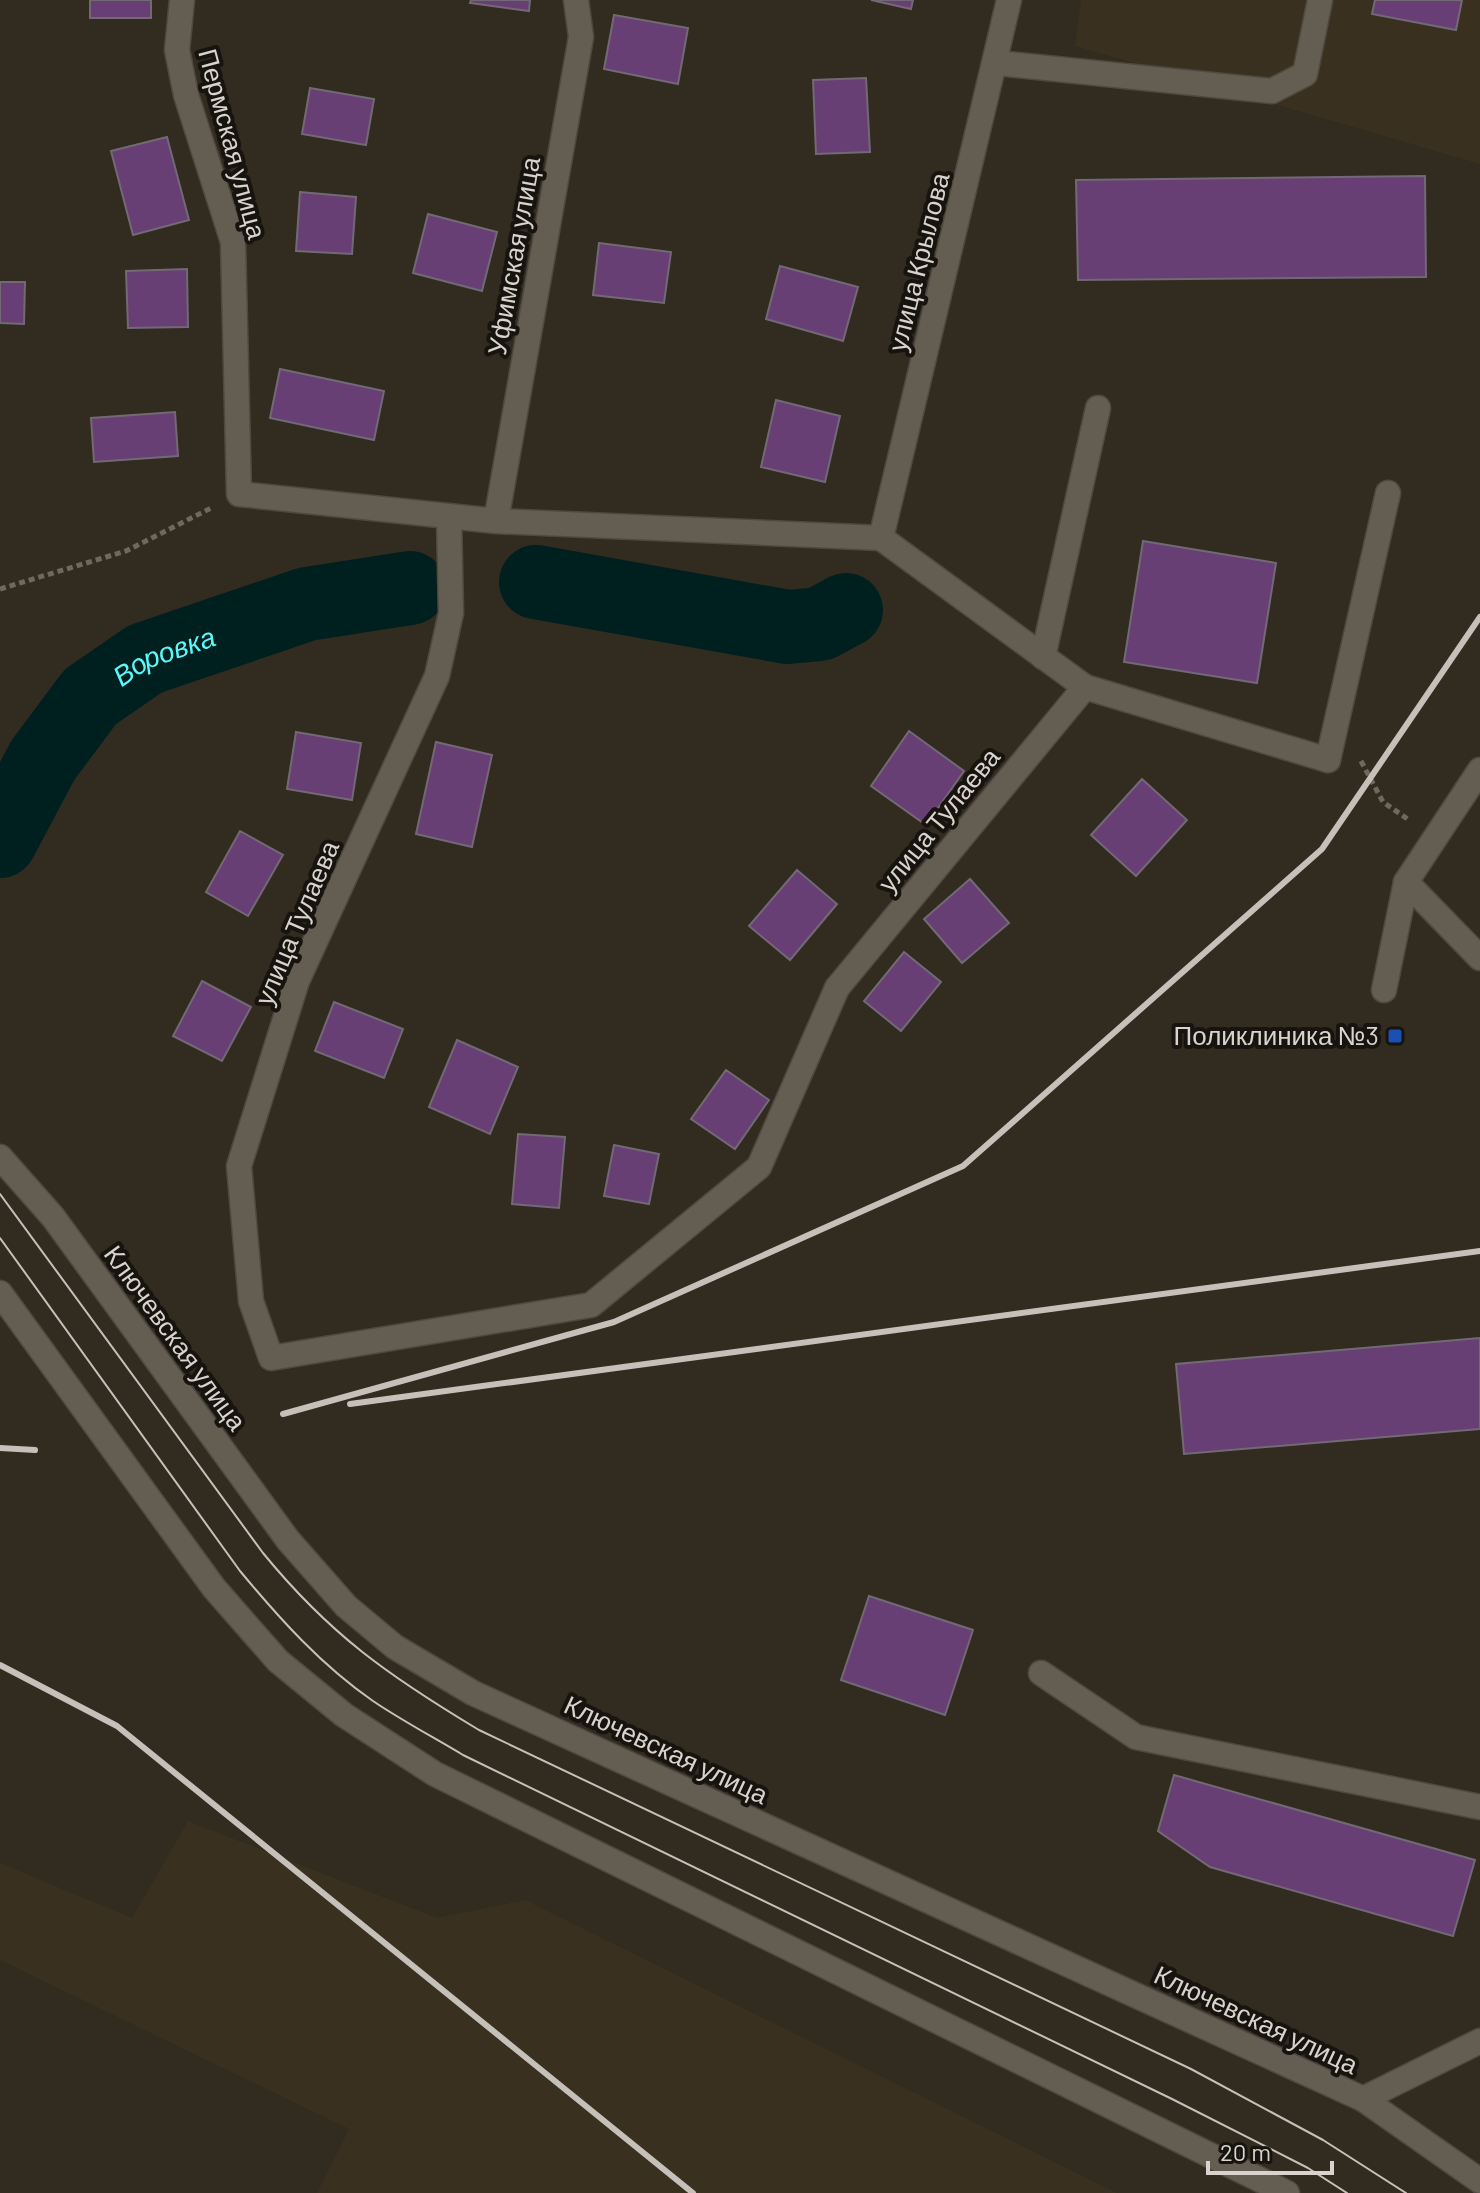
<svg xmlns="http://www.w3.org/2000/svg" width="1480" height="2193" font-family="Barlow,sans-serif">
<rect width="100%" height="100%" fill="#312b20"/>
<path fill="#3a301f" d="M1081 0H1480V164L1075 46Z
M188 1821 437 1918 525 1900 1117 2193H317L349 2129 0 1960V1863L132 1918Z"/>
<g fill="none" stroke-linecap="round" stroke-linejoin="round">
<g stroke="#001f1f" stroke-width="74">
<path d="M536 582 788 627 820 624 846 610"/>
<path id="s1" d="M0 841 43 760 90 697 145 659 307 604 410 588"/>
</g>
</g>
<path fill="#683f75" stroke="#726975" stroke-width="2" d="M90 0H151V18H90Z
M471 0H530L529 11 470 3Z
M871 0H913L911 9Z
M1375 0H1462L1456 30 1372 14Z
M614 15 688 28 678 84 604 69Z
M866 78 870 152 816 154 813 80Z
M310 88 374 99 366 145 302 134Z
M167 137 189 220 133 235 111 151Z
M1425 176 1426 277 1078 280 1076 180Z
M300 192 356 197 352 254 296 251Z
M428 214 497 232 482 291 413 273Z
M599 243 671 252 664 303 593 295Z
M780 266 858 287 843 341 766 319Z
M187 269 188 327 128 328 126 271Z
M0 282H25L24 324 0 323Z
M280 369 384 391 374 440 270 418Z
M776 400 840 416 825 482 761 467Z
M175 412 178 456 94 462 91 418Z
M1143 541 1276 563 1257 683 1124 662Z
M909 731 964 771 926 825 871 786Z
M296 732 361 743 352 800 287 789Z
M436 742 492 755 472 847 416 834Z
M1142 779 1187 820 1136 876 1091 835Z
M240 831 283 855 248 916 206 892Z
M797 870 837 904 790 960 749 926Z
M970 879 1009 923 962 963 924 919Z
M904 952 941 982 901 1031 864 1001Z
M202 981 251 1007 222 1061 173 1036Z
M334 1002 403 1029 384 1078 315 1051Z
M457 1040 518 1067 490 1134 429 1107Z
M726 1070 769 1100 735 1149 691 1119Z
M518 1134 565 1137 559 1208 512 1204Z
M614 1145 659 1154 649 1204 604 1196Z
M1480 1338V1429L1184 1454 1176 1364Z
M869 1596 973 1630 945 1715 841 1680Z
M1174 1775 1475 1860 1453 1936 1210 1867 1158 1831Z"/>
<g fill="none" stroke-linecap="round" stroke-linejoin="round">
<g stroke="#4e4940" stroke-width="27">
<path id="lane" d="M182 0 177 50 186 95 233 242 239 494 496 521 881 538 1009 0
M997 63 1272 91 1305 74 1320 0
M449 517 451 613 437 676 297 981 239 1166 251 1301 271 1358 591 1305 759 1167 837 988
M496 521 581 37 576 0
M1043 657 1098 408
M1328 760 1388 493
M1406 882 1480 958
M1041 1673 1136 1737 1480 1807
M1363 2099 1480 2041"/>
</g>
<g stroke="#4e4940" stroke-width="27">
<path id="street" d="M881 538 1085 687 1328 760
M837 988 1085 687
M1384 990 1406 882 1480 770"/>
</g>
<g stroke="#4e4940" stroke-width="27">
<path id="secondary" d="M0 1157 53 1217 288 1540 346 1606 395 1647 473 1693 1363 2099 1480 2181
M0 1293 214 1588 278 1661 344 1715 435 1774 1287 2193"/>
</g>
<path stroke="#6e695f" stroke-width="5" stroke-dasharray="6 4" stroke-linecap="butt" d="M0 589 126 551 213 507
M1361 761 1383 802 1409 820"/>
<use href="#lane" stroke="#645d51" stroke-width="24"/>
<use href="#street" stroke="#645d51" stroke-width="24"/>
<use href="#secondary" stroke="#645d51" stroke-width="24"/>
<path stroke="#c5c1ba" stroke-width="2" d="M0 1194 263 1553C330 1635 389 1676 479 1730L1191 2069 1323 2140 1406 2193
M0 1238 240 1571C280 1619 321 1665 373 1701 401 1720 433 1737 463 1755L1172 2099 1308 2168 1347 2193"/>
<path stroke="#c5c1ba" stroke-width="6" d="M350 1404 1480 1251
M283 1414 614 1322 963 1166 1322 849 1480 617
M0 1448 35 1450
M0 1665 117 1726 693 2193"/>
</g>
<rect fill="#1a4fb4" stroke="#17140f" stroke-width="3" x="1387" y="1028" width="16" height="16" rx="4"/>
<g text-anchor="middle" stroke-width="8" stroke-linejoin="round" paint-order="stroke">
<g font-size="26" fill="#d8d4cd" stroke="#17140f">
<text transform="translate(232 144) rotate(75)" y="9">Пермская улица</text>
<text transform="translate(514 256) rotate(-80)" y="9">Уфимская улица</text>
<text transform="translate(919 262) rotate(-76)" y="9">улица Крылова</text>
<text transform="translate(939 820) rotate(-51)" y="9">улица Тулаева</text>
<text transform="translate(297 923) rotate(-67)" y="9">улица Тулаева</text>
<text transform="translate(175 1338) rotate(54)" y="9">Ключевская улица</text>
<text transform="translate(666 1750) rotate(25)" y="9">Ключевская улица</text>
<text transform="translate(1256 2020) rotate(25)" y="9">Ключевская улица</text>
</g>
<g font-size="26" fill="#d8d4cd" stroke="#17140f" text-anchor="end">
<text x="1379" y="1045">Поликлиника №3</text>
</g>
<g font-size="28" font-style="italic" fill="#5df7f9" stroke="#17140f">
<text dy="10" stroke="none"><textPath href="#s1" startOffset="256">Воровка</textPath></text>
</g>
</g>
<path d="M1208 2161v12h124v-12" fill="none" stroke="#d8d4cd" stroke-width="4"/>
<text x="1220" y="2161" font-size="24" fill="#d8d4cd" stroke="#17140f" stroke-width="6" paint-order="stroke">20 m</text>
</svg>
